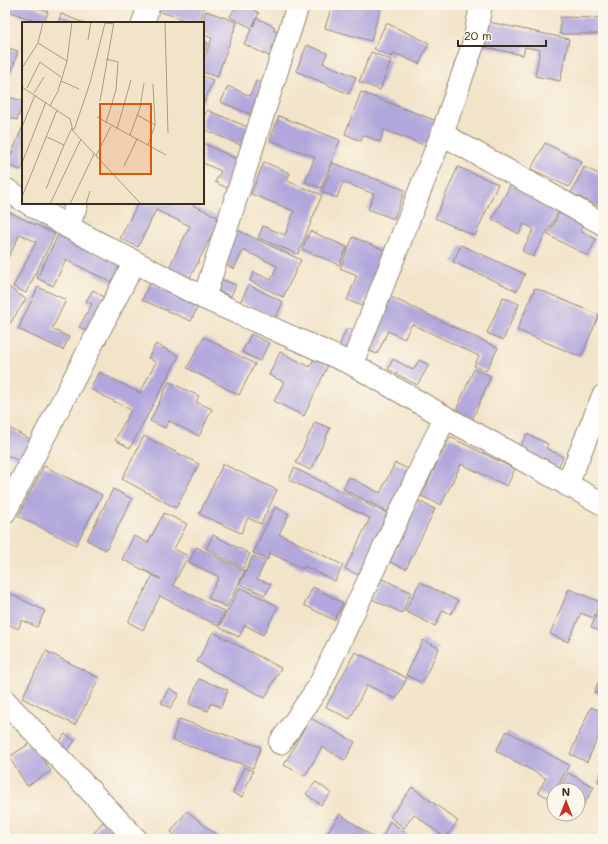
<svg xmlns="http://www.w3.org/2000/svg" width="608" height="844" font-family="Mali,sans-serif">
<rect width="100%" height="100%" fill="#fbf7ec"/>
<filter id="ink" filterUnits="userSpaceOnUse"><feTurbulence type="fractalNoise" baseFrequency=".025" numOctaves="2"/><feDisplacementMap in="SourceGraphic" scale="8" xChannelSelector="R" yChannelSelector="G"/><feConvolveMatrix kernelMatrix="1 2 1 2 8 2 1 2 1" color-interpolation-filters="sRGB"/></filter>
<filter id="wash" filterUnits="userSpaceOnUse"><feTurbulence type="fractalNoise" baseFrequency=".012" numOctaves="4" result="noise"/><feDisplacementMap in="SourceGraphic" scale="16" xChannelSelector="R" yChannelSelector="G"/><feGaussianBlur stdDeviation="0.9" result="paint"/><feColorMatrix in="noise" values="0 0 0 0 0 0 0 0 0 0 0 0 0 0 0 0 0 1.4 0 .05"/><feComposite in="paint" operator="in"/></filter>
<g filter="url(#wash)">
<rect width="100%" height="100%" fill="#f2e4c9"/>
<g id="blocks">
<path fill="#b1a7dc" d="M5 5H29L48 12 44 23H40L5 10Z
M154 5H200L205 7 199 23H194L152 9Z
M236 5H256L254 10 259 13 253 26 257 18 275 27 273 30 286 37 275 59 244 44 252 28 230 17Z
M332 5H381L371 41 325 28Z
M206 11 237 22 217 77 203 72V63L212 38 203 35V23H202Z
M61 14 84 23H58Z
M560 17 603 18V34H560Z
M484 21 569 39 560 81 535 76 540 50 525 47 523 55 479 46Z
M386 23 429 43 419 64 394 53 392 57 374 49Z
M203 40 208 43 203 56Z
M307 45 327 53 323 63 356 77 349 94 296 71Z
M5 47 18 51 11 74 5 72Z
M371 52 391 60 380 90 359 82Z
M203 76 213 80 203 105Z
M256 81 270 87 257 117 221 102 228 86 250 96Z
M361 92 442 123 432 148 384 130 380 142 363 135 361 141 345 134Z
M5 96 23 101 17 120 5 116Z
M207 110 255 130 247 148 203 129V119Z
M279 116 340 140 321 188 305 182 315 157 270 140Z
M23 126V166L21 170 7 165Z
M203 143 241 161 229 189 215 182 221 171 203 163Z
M545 143 582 162 569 187 531 169Z
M264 162 290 173 287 181 322 195 298 254 258 238 263 226 285 235 294 211 251 194Z
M333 163 405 190 394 219 368 209 374 194 343 182 337 198 322 192Z
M458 167 498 184 475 236 435 218Z
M584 167 603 176V208L571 193Z
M511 184 559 210 533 257 522 251 534 229 524 224 519 234 492 219Z
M138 203H189L220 218 189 280 168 269 190 226 156 210 138 247 120 238Z
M5 210 55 234 26 293 13 287 36 242 20 234 6 262 5 261Z
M559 213 583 225 580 231 596 239 588 256 548 235Z
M237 230 301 260 283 297 250 281 254 272 271 280 277 266 243 250 234 269 222 263Z
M310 231 347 247 339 265 302 249Z
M58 235 123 266 115 284 66 260 53 286 37 278Z
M353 237 386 251 362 306 347 300 357 275 340 268Z
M461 245 525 274 517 291 453 262Z
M218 278 236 285 231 296 214 289Z
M150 283 199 304 191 321 142 300Z
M5 285 26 299 5 331Z
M249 285 283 302 275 318 240 302Z
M38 287 66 300 52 329 69 337 63 350 18 329Z
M535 288 599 315 581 357 517 330Z
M93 290 107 299 88 332 79 327 92 304 86 301Z
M389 296 498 348 486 371 474 366 479 356 412 324 404 339 388 331 377 354 367 350Z
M503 297 519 304 503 340 487 333Z
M347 328 357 333 347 354 337 350Z
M251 334 269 343 260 361 242 352Z
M204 337 255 364 239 395 187 368Z
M156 344 179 356 130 448 115 440 131 410 90 389 99 372 140 393 156 362 148 358Z
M280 352 310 367 314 358 328 365 304 416 274 401 284 382 269 375Z
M393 359 413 370 419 360 429 365 417 385 388 369Z
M474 369 491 376 472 420 455 413Z
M169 382 199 396 196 402 212 409 199 436 169 421 165 428 150 421Z
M315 422 330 428 311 470 296 463Z
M5 426 32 440 21 462 5 454Z
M527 434 548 444 546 448 563 457 556 472 517 452Z
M144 436 199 464 176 508 122 479Z
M450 437 515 469 507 486 461 464 441 505 421 496Z
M395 463 413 471 392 514 343 489 349 477 380 493Z
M223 464 277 490 261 524 248 518 241 533 199 514Z
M44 466 102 495 76 545 18 516Z
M294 468 392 516 363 577 345 569 370 518 289 480Z
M113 489 132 499 106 550 87 540Z
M418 501 435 509 406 569 390 562Z
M275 507 289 514 279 534 343 565 335 581 304 566 303 569 270 553 267 560 253 553Z
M164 513 187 524 174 549 188 556 173 585 225 612 218 626 160 596 143 630 128 622 153 575 161 579 122 559 134 536 148 543Z
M213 535 250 554 243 568 206 549Z
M196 547 245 571 227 607 208 598 219 577 189 562Z
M253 556 265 562 257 579 271 584 265 595 240 584Z
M382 579 411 592 402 613 372 599Z
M420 582 458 601 451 614 443 610 435 626 405 611Z
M240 587 278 606 263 635 245 625 239 637 219 627Z
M313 587 343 603 334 620 304 605Z
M569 589 600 602 593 618 581 613 568 642 550 634Z
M5 591 45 611 37 627 22 620 18 629 5 622Z
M601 606 603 607V633L591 627Z
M213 632 281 668 265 698 197 662Z
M423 640 439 648 422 683 406 675Z
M46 651 99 678 75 725 22 698Z
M355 652 407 678 396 699 367 685 350 719 326 707Z
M603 673V697L594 692Z
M199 679 228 690 221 707 211 703 208 711 189 704Z
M169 688 179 694 170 708 161 703Z
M591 707 603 712V734L600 733 587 762 570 754Z
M310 718 355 742 345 760 322 747 305 776 284 765Z
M179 719 261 747 253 768 172 740Z
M507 731 569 765 556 790H554V793L551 799 538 792 546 778 496 751Z
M65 734 75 741 65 753 56 746Z
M32 742 51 771 27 786 9 757Z
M244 767 253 771 242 797 233 793Z
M603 767V784L598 782Z
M568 773 594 787 584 804 578 801V790H559Z
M316 782 331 793 321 805 306 794Z
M412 787 458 821 445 838 414 814 404 828 390 817Z
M187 811 221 839H180L171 832Z
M340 814 376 839H323Z
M390 821 413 839H382Z
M103 822 117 834 113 839H89Z"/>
</g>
</g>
<g filter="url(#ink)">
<use href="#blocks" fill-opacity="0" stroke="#968774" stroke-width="1"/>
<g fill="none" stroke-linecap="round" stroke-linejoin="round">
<g stroke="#968774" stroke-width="24">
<path id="minor" d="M143 23 149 5
M442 134 603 224
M5 189 23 200
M28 203 68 227 204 298 352 364 445 417 603 504
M68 227 77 203
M204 298 298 5
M352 364 442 134 474 42 481 5
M567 485 603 396
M5 512 134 263
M5 701 136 839
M280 743 319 686 445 417"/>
</g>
<use href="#minor" stroke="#fff" stroke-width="22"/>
</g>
</g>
<g transform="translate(22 22)">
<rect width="182" height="182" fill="#f2e4c9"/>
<path fill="none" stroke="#a99a85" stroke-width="1" d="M143 0 146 111M66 18 69 0M16 21 45 39M84 37 96 40 94 68 84 101M0 46 16 21 21 0M39 59 57 67M131 62 133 103M0 65 48 97 51 109 119 182M5 66 18 40 39 55M12 71 22 55M78 79 92 0M28 84 36 69 45 39 50 0M115 93 133 103 126 123M75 95 144 133M0 105 13 73M95 107 109 58M52 108 68 61 83 1 92 2M108 113 118 86 122 61M25 115 42 123 50 106M74 134 89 104M0 141 24 80M102 144 115 117M24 167 42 123M0 175 35 88M28 182 59 117M48 182 72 132M64 182 68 169"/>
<path fill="#df570d" fill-opacity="0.15" stroke="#df570d" stroke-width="2" d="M78 82H129V152H78Z"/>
<rect width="182" height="182" fill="none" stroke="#3b2a1e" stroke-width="2"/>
</g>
<rect width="608" height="844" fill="none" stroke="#fbf7ec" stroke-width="20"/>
<g transform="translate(566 802)"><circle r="19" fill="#fbf7ec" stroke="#aea59a"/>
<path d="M0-3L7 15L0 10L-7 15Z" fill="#c8321e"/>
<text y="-6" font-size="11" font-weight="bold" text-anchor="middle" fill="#3b2a1e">N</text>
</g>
<path d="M458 40v6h88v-6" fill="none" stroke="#3b2a1e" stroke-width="2"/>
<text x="464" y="40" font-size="12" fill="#3b2a1e" stroke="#fbf7ec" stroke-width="3" paint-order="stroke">20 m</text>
</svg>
